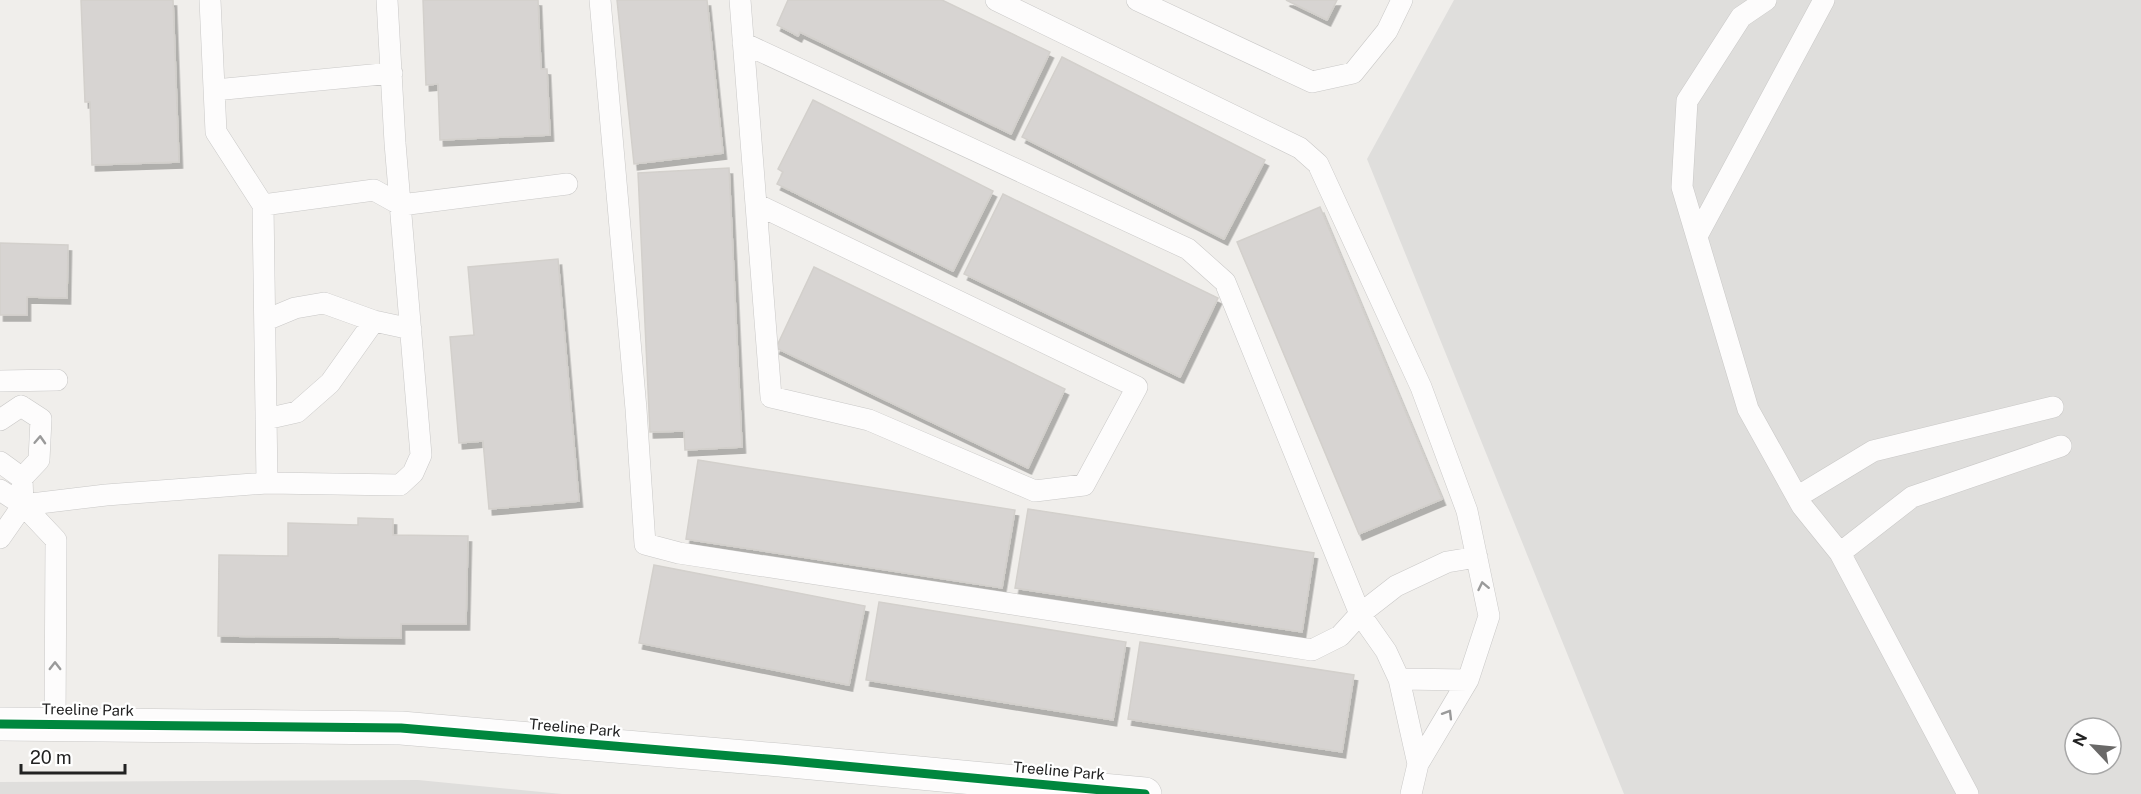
<svg xmlns="http://www.w3.org/2000/svg" width="2141" height="794" font-family="'Public Sans',sans-serif">
<defs>
<filter id="shadow"><feDropShadow dx="3.5" dy="6" stdDeviation="0" flood-color="#0004"/></filter>
</defs>
<rect width="100%" height="100%" fill="#f0eeeb"/>
<path fill="#dfdedc" fill-rule="evenodd" d="M1454 0H2141V794H1624L1367 159ZM2075 728H2111V764H2075Z
M418 780 562 794H0V782Z"/>
<path fill="#d7d4d2" stroke="#d3d0cc" stroke-width="1.5" filter="url(#shadow)" d="M81 0H173L179 162 92 165 90 102H85Z
M423 0H538L541 69H547L550 135 440 140 438 84 426 85Z
M617 0H707L723 153 634 164Z
M788 0H942L1050 52 1011 134 800 32 798 36 777 25Z
M1286 0H1337L1327 20Z
M1062 57 1265 160 1224 239 1022 137Z
M813 100 993 191 953 271 777 184 783 172 778 169Z
M729 168 742 447 685 450 684 431 650 432 638 173Z
M1003 194 1218 298 1180 377 964 274Z
M1320 207 1442 499 1359 534 1237 242Z
M0 243 68 245 67 298 27 297V315H0Z
M558 259 579 501 489 509 483 441 459 443 450 337 474 335 468 267Z
M814 267 1065 389 1028 468 776 348Z
M698 460 1015 510 1002 588 686 539Z
M1028 509 1314 553 1302 632 1015 588Z
M358 518 393 519V535L468 536 466 624H401V638L218 636 219 555 288 556V523L358 525Z
M654 565 865 606 849 685 639 643Z
M879 602 1126 642 1113 720 866 680Z
M1140 642 1354 675 1342 752 1128 719Z"/>
<g fill="none" stroke-linecap="round" stroke-linejoin="round">
<g stroke="#c9c8c7" stroke-width="22">
<path id="service" d="M600 0 636 409 645 544 679 553 1312 650 1340 636 1360 614 1396 586 1447 562 1477 557
M740 0 771 397 869 420 1035 491 1084 485 1137 387 756 204
M996 0 1300 148 1318 164 1421 387 1467 511 1489 616 1468 680 1418 764 1411 794
M1137 0 1312 82 1353 73 1387 31 1402 0
M1766 0 1741 17 1687 101 1682 187 1748 409 1802 506 1840 553 1968 794
M743 43 1188 249 1225 282 1360 614 1386 651 1399 679 1418 764
M215 90 392 73
M263 205 374 190 401 205 567 184
M1697 236 1824 0
M266 320 295 308 324 303 374 321
M0 381 57 380
M266 419 297 412 330 383 374 321 411 329
M0 420 21 406
M0 462 22 478
M267 483 400 485 413 473 421 455 395 143 387 0
M0 490 23 505 56 540 55 725
M1797 497 1873 451 2053 407
M23 505 106 495 267 483 263 205 216 132 210 0
M0 538 23 505 22 478 39 460 41 419 21 406
M1840 553 1912 497 2061 446
M1399 679 1468 680"/>
</g>
<g stroke="#c9c8c7" stroke-width="34">
<path id="tertiary" d="M0 724 401 728 780 760 1145 794"/>
</g>
<use href="#service" stroke="#fdfcfc" stroke-width="21"/>
<use href="#tertiary" stroke="#fdfcfc" stroke-width="33"/>
<g stroke="#fff" stroke-width="13">
<path id="cycleway" d="M0 724 401 728 780 760 1145 794"/>
</g>
<use href="#cycleway" stroke="#00873e" stroke-width="9"/>
</g>
<defs><path id="oneway-chevron" d="M-2-3.5L2.5 0L-2 3.5" fill="none" stroke-width="1.6" stroke-linecap="round" stroke-linejoin="round" transform="scale(1.5)"/></defs>
<g stroke="#9a9a9a">
<use href="#oneway-chevron" transform="translate(40 440) rotate(-87)"/>
<use href="#oneway-chevron" transform="translate(1483 586) rotate(-102)"/>
<use href="#oneway-chevron" transform="translate(55 666) rotate(-90)"/>
<use href="#oneway-chevron" transform="translate(1448 714) rotate(-59)"/>
</g>
<g text-anchor="middle" stroke-width="4.5" stroke-linejoin="round" paint-order="stroke">
<g font-size="15" fill="#222" stroke="#fff">
<text transform="translate(88 710) rotate(1)" y="5">Treeline Park</text>
<text transform="translate(575 728) rotate(5)" y="5">Treeline Park</text>
<text transform="translate(1059 771) rotate(5)" y="5">Treeline Park</text>
</g>
</g>
<g transform="translate(2093 746) rotate(296)"><circle r="28" fill="#ffffff" stroke="#a7a7a7" stroke-width="1.5"/>
<path d="M0-4.5L10 22L0 15L-10 22Z" fill="#6a6968"/>
<text y="-9" font-size="16" font-weight="bold" text-anchor="middle" fill="#222222">N</text>
</g>
<path d="M21 764v9h104v-9" fill="none" stroke="#222222" stroke-width="3"/>
<text x="30" y="764" font-size="18" fill="#222222" stroke="#ffffff" stroke-width="4.5" paint-order="stroke">20 m</text>
</svg>
